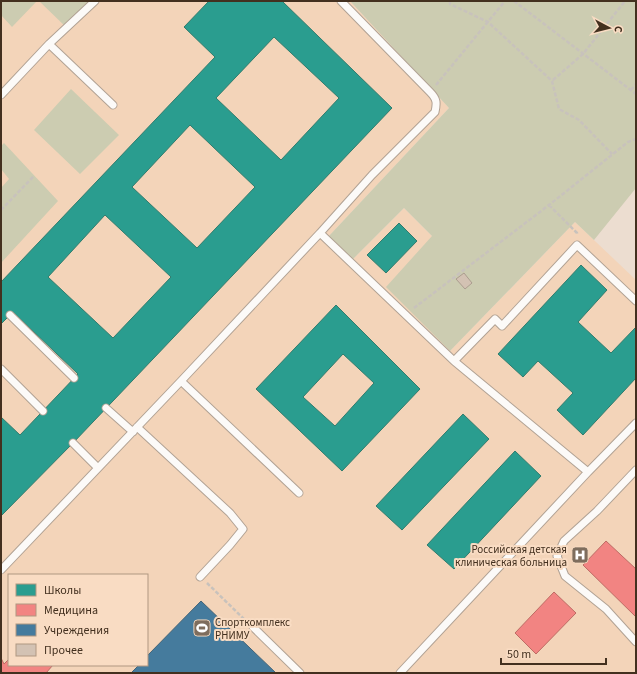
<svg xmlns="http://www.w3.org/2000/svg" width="637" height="674" font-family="'Source Sans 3',sans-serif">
<rect width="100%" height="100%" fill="#ecddd0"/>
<path fill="#f3d4b9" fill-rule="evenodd" d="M1 1H350L449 108 328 237 352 260 404 208 432 236 450 351 575 222 636 280V673H1ZM9 575H147V665H9Z"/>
<path fill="#ccccb1" d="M1 1H37L12 27 1 15Z
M39 1H95L68 29Z
M350 1H636V188L594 240 575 222 450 351 386 287 432 236 404 208 352 260 328 237 449 108Z
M71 89 119 135 80 174 34 130Z
M4 143 58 201 1 263V188L9 179 1 169V146Z"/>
<path fill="#2a9d8f" stroke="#327c6d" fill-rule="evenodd" d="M209 1H282L392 108 73 443 1 516V417L20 435 78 374 13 312 1 324V282L215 57 184 27ZM274 37 339 98 281 160 216 98ZM190 125 255 187 197 248 132 187ZM105 215 171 277 113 338 48 277Z
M399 223 417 241 386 273 367 255Z
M581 265 607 290 578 322 611 353 636 327V378L583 435 557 410 573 393 538 361 523 377 498 354Z
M336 305 420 389 342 471 256 389ZM343 354 374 383 335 426 303 397Z
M463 414 489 439 402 530 376 506Z
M515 451 541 476 454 569 427 545Z"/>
<path fill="#f28482" stroke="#be6b64" d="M606 541 636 569V617L583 565Z
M554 592 576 613 536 654 515 633Z
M1 658 4 664 9 659V665H53L46 673H1Z"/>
<path fill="#457b9d" stroke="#446477" d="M201 601 276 673H131L139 665H147V656Z"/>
<path fill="#d3c2b3" stroke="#ab9d8f" d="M464 273 472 283 465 289 456 279Z"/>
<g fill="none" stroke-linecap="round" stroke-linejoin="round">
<g stroke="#b1a294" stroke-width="9">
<path id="lane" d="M341 1 430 92C437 99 437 103 435 112L372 175 320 233 454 361
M49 44 113 105
M1 95 49 44 95 1
M10 315 74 378
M1 369 43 411
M181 381 299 493
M106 408 133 432
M137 427 230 513 243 529 230 545 200 577
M73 443 98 468
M636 470 597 511 564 541 557 556 565 576 606 609 636 642
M588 472 454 361 495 319 502 326 577 245 636 301
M1 570 181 381 320 233
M253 627 300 673
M400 673 588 472 636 423"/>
</g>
<path stroke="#c8c2bc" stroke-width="2.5" stroke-dasharray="4 2" stroke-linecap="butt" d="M450 1V4L488 22 552 81 559 109 579 120 612 154
M514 1 636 94
M553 80 583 54 625 1
M436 85 505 1
M631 90 636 84
M549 205 577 233V235
M1 210 34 176
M414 308 549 205 628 142 636 139
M207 583 246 621"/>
<use href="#lane" stroke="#fcfaf8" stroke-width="7"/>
</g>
<defs>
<g id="hospital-square" transform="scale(0.9)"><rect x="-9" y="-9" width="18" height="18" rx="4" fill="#7e6d5d" stroke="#f9dcc3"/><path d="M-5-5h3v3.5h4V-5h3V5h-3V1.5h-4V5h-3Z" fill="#fff"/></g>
<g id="stadium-square" transform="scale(0.9)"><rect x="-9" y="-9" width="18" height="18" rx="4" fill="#7e6d5d" stroke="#f9dcc3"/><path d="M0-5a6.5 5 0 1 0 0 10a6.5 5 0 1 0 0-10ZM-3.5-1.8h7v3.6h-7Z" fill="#fff"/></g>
</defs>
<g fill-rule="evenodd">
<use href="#hospital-square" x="580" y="555"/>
<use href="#stadium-square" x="202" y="628"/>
</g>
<g text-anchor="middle" stroke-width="4" stroke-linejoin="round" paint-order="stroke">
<g font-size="11" fill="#43301f" stroke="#f9dcc3" text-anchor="end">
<text x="567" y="553">Российская детская<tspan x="567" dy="13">клиническая больница</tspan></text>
<text x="215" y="626" text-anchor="start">Спорткомплекс<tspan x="215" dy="13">РНИМУ</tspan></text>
</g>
</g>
<rect width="637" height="674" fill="none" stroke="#43301f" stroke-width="4"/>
<rect x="8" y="574" width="140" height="92" fill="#f9dcc3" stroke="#b09781"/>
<rect x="16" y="584" width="20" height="12" fill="#2a9d8f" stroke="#b09781"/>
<text x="44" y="594" font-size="12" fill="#43301f">Школы</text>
<rect x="16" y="604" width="20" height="12" fill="#f28482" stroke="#b09781"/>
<text x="44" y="614" font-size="12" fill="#43301f">Медицина</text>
<rect x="16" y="624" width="20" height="12" fill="#457b9d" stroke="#b09781"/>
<text x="44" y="634" font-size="12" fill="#43301f">Учреждения</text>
<rect x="16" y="644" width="20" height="12" fill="#d3c2b3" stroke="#b09781"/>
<text x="44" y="654" font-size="12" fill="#43301f">Прочее</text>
<g transform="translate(609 28) rotate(97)" stroke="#f9dcc3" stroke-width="3" paint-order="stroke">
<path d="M0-3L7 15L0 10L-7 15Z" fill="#43301f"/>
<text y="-6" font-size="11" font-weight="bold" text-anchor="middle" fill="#43301f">С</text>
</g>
<path d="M501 658v6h105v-6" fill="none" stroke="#43301f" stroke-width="2"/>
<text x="507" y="658" font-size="12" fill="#43301f" stroke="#f9dcc3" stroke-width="3" paint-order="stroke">50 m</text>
</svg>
